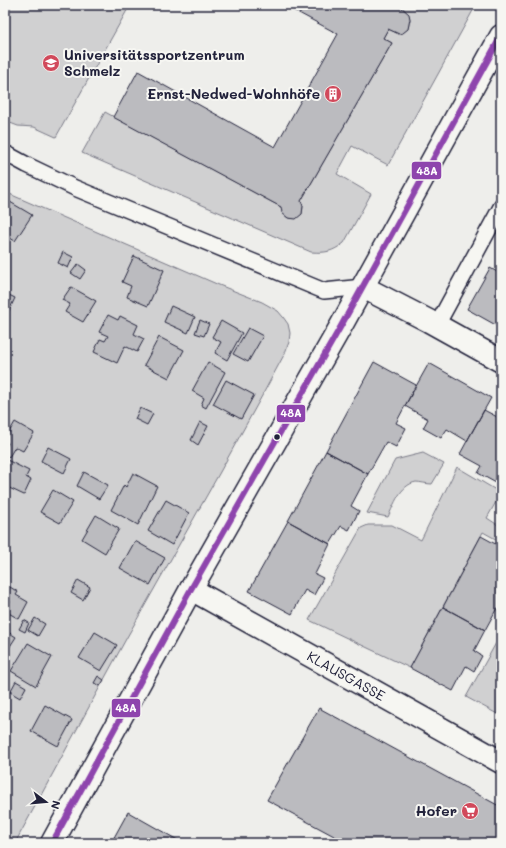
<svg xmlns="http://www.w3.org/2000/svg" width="506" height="848" font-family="Mali,sans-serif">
<rect width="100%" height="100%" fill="#eeeeeb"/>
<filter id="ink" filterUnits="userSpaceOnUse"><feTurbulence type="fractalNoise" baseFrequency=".025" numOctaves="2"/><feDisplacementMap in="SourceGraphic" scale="8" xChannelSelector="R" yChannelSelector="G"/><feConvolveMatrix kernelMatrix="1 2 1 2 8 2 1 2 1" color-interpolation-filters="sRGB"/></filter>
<g filter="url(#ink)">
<path fill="#d0d0d1" stroke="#797986" d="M5 5H130L56 137 34 127 18 126 5 121Z
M402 5H476L388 165 352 146 337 174 371 194 344 243C332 252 326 253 311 252L82 153 105 112 281 207C284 220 292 221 302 214L303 206 301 201 392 43 383 38 388 29 399 34 408 29 410 19 406 11 401 7Z
M5 192 219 285 262 302 278 311 283 317 288 324 290 333 289 342 285 353 263 394 220 472 126 639 15 843H5Z
M423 453 444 464 432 484C427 484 420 482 416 482 400 485 394 505 388 517L367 513 395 460Z
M457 467 501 493 487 518 501 527V542L483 532 410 668 309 620 361 528 368 525H392L421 540Z
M501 634V716L466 697Z"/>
<path fill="#bbbbbf" stroke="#22223b" d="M284 5H402L401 7 409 14 410 19 408 29 403 33 399 34 388 29 383 38 392 43 301 201 303 206 302 214 296 219 288 218 282 213 281 207 113 117 138 71 275 147 338 34Z
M5 199 32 215 15 241 5 235Z
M63 252 73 257 68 268 58 263Z
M134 256 164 270 148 306 127 297 131 286 122 282Z
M78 264 86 270 80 279 71 273Z
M490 268 501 274V328L467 309Z
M71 287 96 301 83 322 65 312 70 304 62 300Z
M5 293 15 298 5 319Z
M171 306 195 317 188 333 164 322Z
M108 315 118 320 120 316 138 325 134 334 144 339 137 352 125 346 117 363 94 352 100 339 105 341 108 336 99 332Z
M200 320 209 324 204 336 195 333Z
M221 321 242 333 227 360 215 353 221 342 212 337Z
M248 328 263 336 248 362 233 354Z
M159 337 184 350 169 378 144 365Z
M208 362 225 372 206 408 201 405 204 398 192 391Z
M374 362 416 385 396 423 406 428 396 447 386 442 368 474 326 451Z
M429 363 491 398 467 441 447 429 441 438 423 428 428 419 405 406Z
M226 380 254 395 241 419 213 404Z
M140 408 153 414 147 425 135 419Z
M484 410 501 419V477L500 476 496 483 478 473 482 466 460 454Z
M15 422 34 433 23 451 15 447 9 457 5 455V449L8 443 5 441V439Z
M200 422 208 426 198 445 191 440Z
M48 447 71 459 64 473 41 461Z
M326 451 368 474 351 506 359 511 349 530 341 526 330 544 288 521Z
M5 459 29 471 26 477 31 480 24 495 5 486Z
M84 472 108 485 99 499 77 486Z
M133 473 157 486 138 525 111 510 124 485 126 487Z
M53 490 73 502 60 523 40 512Z
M166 500 189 513 172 545 148 531Z
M96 515 119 529 105 553 82 539Z
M288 521 330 544 315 574 323 578 314 595 305 590 292 614 249 591Z
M481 536 501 547V610L497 608 485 630 443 607Z
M135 541 165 558 150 585 120 568Z
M78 580 90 587 83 600 71 593Z
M10 587 18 592 16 595 28 602 19 619 5 611 10 601 5 598V597Z
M443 607 485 630 474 651 482 656 474 671 466 666 453 691 410 668Z
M35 618 45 624 38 636 28 630Z
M24 620 29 623 25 632 19 629Z
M5 630 16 637 5 654Z
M95 632 117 645 101 671 79 658Z
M28 643 52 657 36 686 11 671Z
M98 676 104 680 100 686 94 683Z
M16 681 26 687 20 698 10 692Z
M45 705 72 720 58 746 31 731Z
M319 708 501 807V843H347L267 800Z
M128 812 158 829 183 843H111Z"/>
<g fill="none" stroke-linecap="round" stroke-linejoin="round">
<g stroke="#22223b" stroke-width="18">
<path id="lane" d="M5 153 27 165 75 188 324 291 363 287
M437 325 501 207"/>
</g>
<g stroke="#22223b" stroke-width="25">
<path id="street" d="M363 287 429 321 501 361
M191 589 501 762"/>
</g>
<g stroke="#22223b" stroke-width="25">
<path id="secondary" d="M52 843 191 589 341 326 501 36"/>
</g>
<use href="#lane" stroke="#f6f6f2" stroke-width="15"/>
<use href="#street" stroke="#f6f6f2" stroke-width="22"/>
<use href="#secondary" stroke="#f6f6f2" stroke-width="22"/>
<g stroke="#f6f6f2" stroke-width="9">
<path id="bus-1" d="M52 843 191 589 341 326 501 36"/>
</g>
<use href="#bus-1" stroke="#8e44ad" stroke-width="6"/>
</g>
</g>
<defs>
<g id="university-disc" transform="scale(0.9)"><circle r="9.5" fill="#d1495b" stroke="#f6f6f2"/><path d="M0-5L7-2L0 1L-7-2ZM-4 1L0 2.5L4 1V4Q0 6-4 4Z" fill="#fff"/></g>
<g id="building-disc" transform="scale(0.9)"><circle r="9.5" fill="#d1495b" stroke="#f6f6f2"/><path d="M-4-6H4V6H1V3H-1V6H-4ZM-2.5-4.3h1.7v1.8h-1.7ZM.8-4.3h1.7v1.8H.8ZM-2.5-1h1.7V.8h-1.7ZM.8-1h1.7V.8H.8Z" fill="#fff"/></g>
<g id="supermarket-disc" transform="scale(0.9)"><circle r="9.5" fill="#d1495b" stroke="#f6f6f2"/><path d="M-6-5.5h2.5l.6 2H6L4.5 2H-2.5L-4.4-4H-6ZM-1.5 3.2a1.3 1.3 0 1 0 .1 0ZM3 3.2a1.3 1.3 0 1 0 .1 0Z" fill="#fff"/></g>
</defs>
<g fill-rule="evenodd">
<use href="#university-disc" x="51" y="63"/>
<use href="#building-disc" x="333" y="94"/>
<use href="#supermarket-disc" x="470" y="811"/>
</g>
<circle fill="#22223b" stroke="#f6f6f2" stroke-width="1.5" cx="277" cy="437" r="3.5"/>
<g text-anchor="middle" stroke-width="4" stroke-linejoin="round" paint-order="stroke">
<g font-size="14" font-weight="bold" fill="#22223b" stroke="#f6f6f2" text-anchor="end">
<text x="64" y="60" text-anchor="start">Universitätssportzentrum<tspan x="64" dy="16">Schmelz</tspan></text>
<text x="320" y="99">Ernst-Nedwed-Wohnhöfe</text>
<text x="457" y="816">Hofer</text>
</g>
<g font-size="14" fill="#22223b" stroke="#f6f6f2">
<text transform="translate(346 676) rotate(29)" y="5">KLAUSGASSE</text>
</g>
</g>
<g stroke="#f6f6f2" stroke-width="1.5">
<rect x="411" y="161" width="31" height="19" rx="4" fill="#8e44ad"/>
<rect x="276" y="404" width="30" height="19" rx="4" fill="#8e44ad"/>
<rect x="111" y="698" width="30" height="20" rx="4" fill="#8e44ad"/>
</g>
<g font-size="11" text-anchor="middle" font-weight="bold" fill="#fff">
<text x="427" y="175">48A</text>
<text x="291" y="417">48A</text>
<text x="126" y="712">48A</text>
</g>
<rect width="506" height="848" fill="none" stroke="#f6f6f2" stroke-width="20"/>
<rect x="10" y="10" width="486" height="828" fill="none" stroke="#22223b" stroke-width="1.5" filter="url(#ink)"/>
<g transform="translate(46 802) rotate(106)" stroke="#f6f6f2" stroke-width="3" paint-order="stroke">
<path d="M0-3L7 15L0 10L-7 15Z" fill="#22223b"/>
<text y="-6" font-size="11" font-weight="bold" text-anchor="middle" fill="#22223b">N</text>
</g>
</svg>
